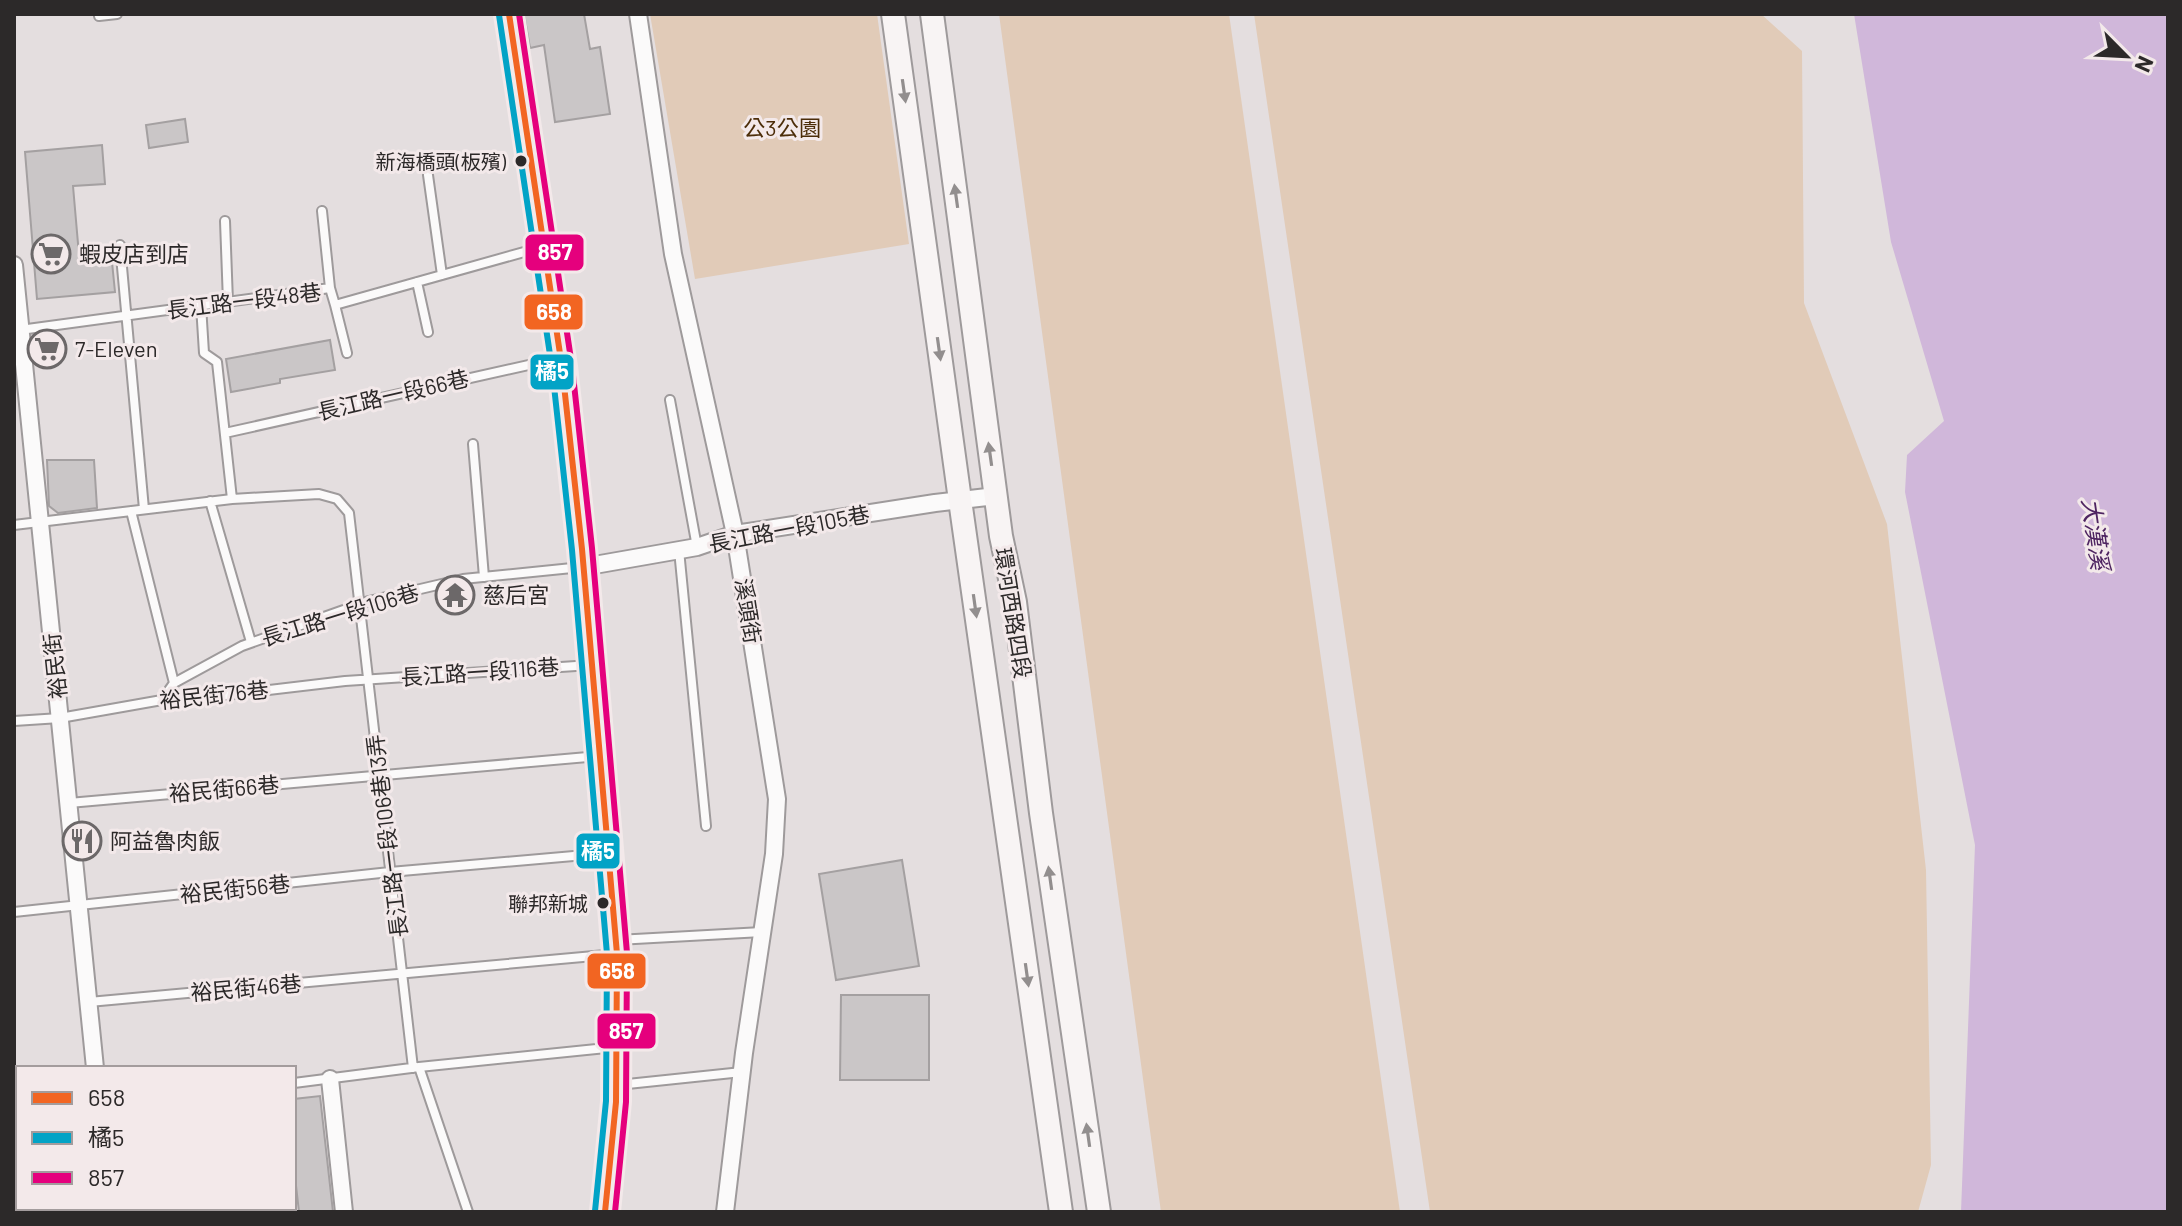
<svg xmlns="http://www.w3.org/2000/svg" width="2182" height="1226" font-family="Barlow,'Noto Sans TC',sans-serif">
<rect width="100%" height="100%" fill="#e4dedf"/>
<path fill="#e1cbb8" d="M650 14H877L909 244 695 279Z
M999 14H1229L1400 1212H1161Z
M1254 14H1761L1802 51 1804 303 1887 524 1926 870 1931 1165 1918 1212H1430Z"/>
<path fill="#d0b7da" d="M1854 14H2168V1212H1961L1975 845 1905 492 1907 455 1944 421 1891 242Z"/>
<path fill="#cac6c7" stroke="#a4a0a1" stroke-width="2" d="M524 14H584L590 49 600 47 610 114 555 122 544 45 530 48Z
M185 119 188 142 149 148 146 125Z
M102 145 105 184 73 186 79 255 111 252 115 292 37 299 25 152Z
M330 340 335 370 280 379V383L231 392 226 359Z
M47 460H94L97 508 58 513 49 506Z
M902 860 919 966 836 980 819 874Z
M841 995H929V1080H840Z
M320 1096 333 1212H299L294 1168V1099Z"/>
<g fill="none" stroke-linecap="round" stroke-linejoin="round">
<g stroke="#9e9a9b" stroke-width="12">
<path id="lane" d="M99 16 117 14
M428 175 442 275
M322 211 330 288
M225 221 228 302
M120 245 144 509
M417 282 428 332
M201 305 204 353 217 362 232 499
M335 305 347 353
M20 330 330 288 335 305 542 247
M670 400 697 547
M225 433 560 358
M473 444 484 577
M210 501 251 642
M131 511 174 683
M14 525 232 499 319 494 337 499 349 513 413 1068
M679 550 706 826
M162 700 174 683 242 646 369 601 463 579 582 567
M14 721 60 718 162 700 226 695 345 681 591 665
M69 803 599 756
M14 912 390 872 608 853
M617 940 762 932
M89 1002 616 954
M419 1067 468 1212
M294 1083 419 1067 616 1047
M618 1085 742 1072
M14 1110H18"/>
</g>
<g stroke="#9e9a9b" stroke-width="20">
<path id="street" d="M638 14 673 254 735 534 777 799 774 854 744 1053 725 1212
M14 265 95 1068
M583 567 697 547 735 534 935 503 996 496
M330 1079 344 1212
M109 1208 110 1212
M248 1208V1212"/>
</g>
<g stroke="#9e9a9b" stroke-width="26">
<path id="secondary" d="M509 14 562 367 582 549 617 954 616 1102 605 1212
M893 14 960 500 1061 1212
M932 14 1001 536 1015 602 1041 813 1099 1212"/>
</g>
<use href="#lane" stroke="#fbfafa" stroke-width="8"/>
<use href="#street" stroke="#fbfafa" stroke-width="16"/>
<use href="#secondary" stroke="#f8f4f4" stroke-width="22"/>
<g stroke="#f3e9ea" stroke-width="12">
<path id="bus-1" d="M509 14 562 367 582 549 617 954 616 1102 605 1212"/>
</g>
<g stroke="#f3e9ea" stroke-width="12">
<path id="bus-2" d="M499 15 552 368 572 550 607 954 606 1101 595 1211"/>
</g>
<g stroke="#f3e9ea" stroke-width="12">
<path id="bus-3" d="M519 14 572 366 592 548 627 953 626 1102 615 1212"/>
</g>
<use href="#bus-1" stroke="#f26522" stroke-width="6"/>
<use href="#bus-2" stroke="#02a3c6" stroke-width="6"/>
<use href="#bus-3" stroke="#e5007d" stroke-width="6"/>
</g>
<defs><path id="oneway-solid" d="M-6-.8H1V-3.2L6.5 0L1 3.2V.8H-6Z" transform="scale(2)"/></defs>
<g fill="#928e8e">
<use href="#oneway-solid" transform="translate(904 91) rotate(82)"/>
<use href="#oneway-solid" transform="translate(956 196) rotate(-98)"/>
<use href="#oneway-solid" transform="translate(939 349) rotate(82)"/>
<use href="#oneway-solid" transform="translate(990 454) rotate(-98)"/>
<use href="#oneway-solid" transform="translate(975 606) rotate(82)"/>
<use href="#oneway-solid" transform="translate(1050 878) rotate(-98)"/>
<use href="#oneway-solid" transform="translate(1027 975) rotate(82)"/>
<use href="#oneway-solid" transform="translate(1088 1135) rotate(-98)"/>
</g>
<defs>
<g id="supermarket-ring" transform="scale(2)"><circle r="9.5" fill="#f3e9ea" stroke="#6c6869" stroke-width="1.5"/><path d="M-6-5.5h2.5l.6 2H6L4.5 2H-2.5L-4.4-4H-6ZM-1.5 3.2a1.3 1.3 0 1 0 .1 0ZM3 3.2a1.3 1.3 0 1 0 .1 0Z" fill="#6c6869"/></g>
<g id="temple-ring" transform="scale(2)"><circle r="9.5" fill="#f3e9ea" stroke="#6c6869" stroke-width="1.5"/><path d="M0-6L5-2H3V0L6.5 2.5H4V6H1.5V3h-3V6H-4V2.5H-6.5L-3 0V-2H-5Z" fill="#6c6869"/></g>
<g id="restaurant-ring" transform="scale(2)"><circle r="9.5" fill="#f3e9ea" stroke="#6c6869" stroke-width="1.5"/><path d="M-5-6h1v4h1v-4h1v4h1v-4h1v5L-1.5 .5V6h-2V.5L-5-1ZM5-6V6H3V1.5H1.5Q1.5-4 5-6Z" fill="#6c6869"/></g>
</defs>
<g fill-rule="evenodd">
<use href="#supermarket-ring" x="51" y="254"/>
<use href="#supermarket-ring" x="47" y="349"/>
<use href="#temple-ring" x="455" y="595"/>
<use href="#restaurant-ring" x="82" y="841"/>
</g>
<g fill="#2c2929" stroke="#f3e9ea" stroke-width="3">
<circle cx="521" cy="161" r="7"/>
<circle cx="603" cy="903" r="7"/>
</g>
<g text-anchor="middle" stroke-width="6" stroke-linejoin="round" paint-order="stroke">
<g font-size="20" fill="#2c2929" stroke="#f3e9ea" text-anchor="end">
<text x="506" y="169">新海橋頭(板殯)</text>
<text x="588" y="911">聯邦新城</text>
</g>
<g font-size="22" fill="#4c2d09" stroke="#f3e9ea">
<text x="782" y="136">公3公園</text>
</g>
<g font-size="22" fill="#2c2929" stroke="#f3e9ea" text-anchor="start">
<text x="79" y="262">蝦皮店到店</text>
<text x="75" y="357">7-Eleven</text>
<text x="483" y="603">慈后宮</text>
<text x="110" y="849">阿益魯肉飯</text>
</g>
<g font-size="22" fill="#2c2929" stroke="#f3e9ea">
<text transform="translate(244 301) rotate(-7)" y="8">長江路一段48巷</text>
<text transform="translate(393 395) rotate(-13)" y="8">長江路一段66巷</text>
<text transform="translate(789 529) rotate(-11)" y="8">長江路一段105巷</text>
<text transform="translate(748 611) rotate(81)" y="8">溪頭街</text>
<text transform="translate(1013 613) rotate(81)" y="8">環河西路四段</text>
<text transform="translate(340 615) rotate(-17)" y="8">長江路一段106巷</text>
<text transform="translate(55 666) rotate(-96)" y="8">裕民街</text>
<text transform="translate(480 672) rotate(-4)" y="8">長江路一段116巷</text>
<text transform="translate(214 695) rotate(-6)" y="8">裕民街76巷</text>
<text transform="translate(224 789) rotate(-5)" y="8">裕民街66巷</text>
<text transform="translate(387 836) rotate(-97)" y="8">長江路一段106巷13弄</text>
<text transform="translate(235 889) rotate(-6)" y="8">裕民街56巷</text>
<text transform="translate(246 988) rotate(-5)" y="8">裕民街46巷</text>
</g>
<g font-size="24" font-style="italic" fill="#4e2461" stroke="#f3e9ea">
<text transform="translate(2095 534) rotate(82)" y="8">大漢溪</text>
</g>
</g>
<g stroke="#f3e9ea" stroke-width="3">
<rect x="524" y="233" width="61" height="39" rx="8" fill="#e5007d"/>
<rect x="523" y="293" width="61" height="38" rx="8" fill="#f26522"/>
<rect x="529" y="353" width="46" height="38" rx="8" fill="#02a3c6"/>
<rect x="575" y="832" width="46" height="38" rx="8" fill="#02a3c6"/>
<rect x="586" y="952" width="61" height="38" rx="8" fill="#f26522"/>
<rect x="596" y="1012" width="61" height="38" rx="8" fill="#e5007d"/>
</g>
<g font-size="22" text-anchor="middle" font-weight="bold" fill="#fff">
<text x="555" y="260">857</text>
<text x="554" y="320">658</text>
<text x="552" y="379">橘5</text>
<text x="598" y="859">橘5</text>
<text x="617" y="979">658</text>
<text x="626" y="1039">857</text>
</g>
<rect width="2182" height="1226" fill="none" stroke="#2c2929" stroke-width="32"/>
<rect x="16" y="1066" width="280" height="144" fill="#f3e9ea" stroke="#a39c9d" stroke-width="2"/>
<rect x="32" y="1092" width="40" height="12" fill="#f26522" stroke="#a39c9d" stroke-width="2"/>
<text x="88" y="1106" font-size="24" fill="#2c2929">658</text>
<rect x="32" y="1132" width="40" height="12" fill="#02a3c6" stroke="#a39c9d" stroke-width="2"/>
<text x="88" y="1146" font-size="24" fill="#2c2929">橘5</text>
<rect x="32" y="1172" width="40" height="12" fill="#e5007d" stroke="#a39c9d" stroke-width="2"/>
<text x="88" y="1186" font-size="24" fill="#2c2929">857</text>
<g transform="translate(2126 56) rotate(114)" stroke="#f3e9ea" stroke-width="6" paint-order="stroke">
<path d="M0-6L14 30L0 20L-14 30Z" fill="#2c2929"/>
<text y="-12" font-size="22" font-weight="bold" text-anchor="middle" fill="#2c2929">N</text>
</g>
</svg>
